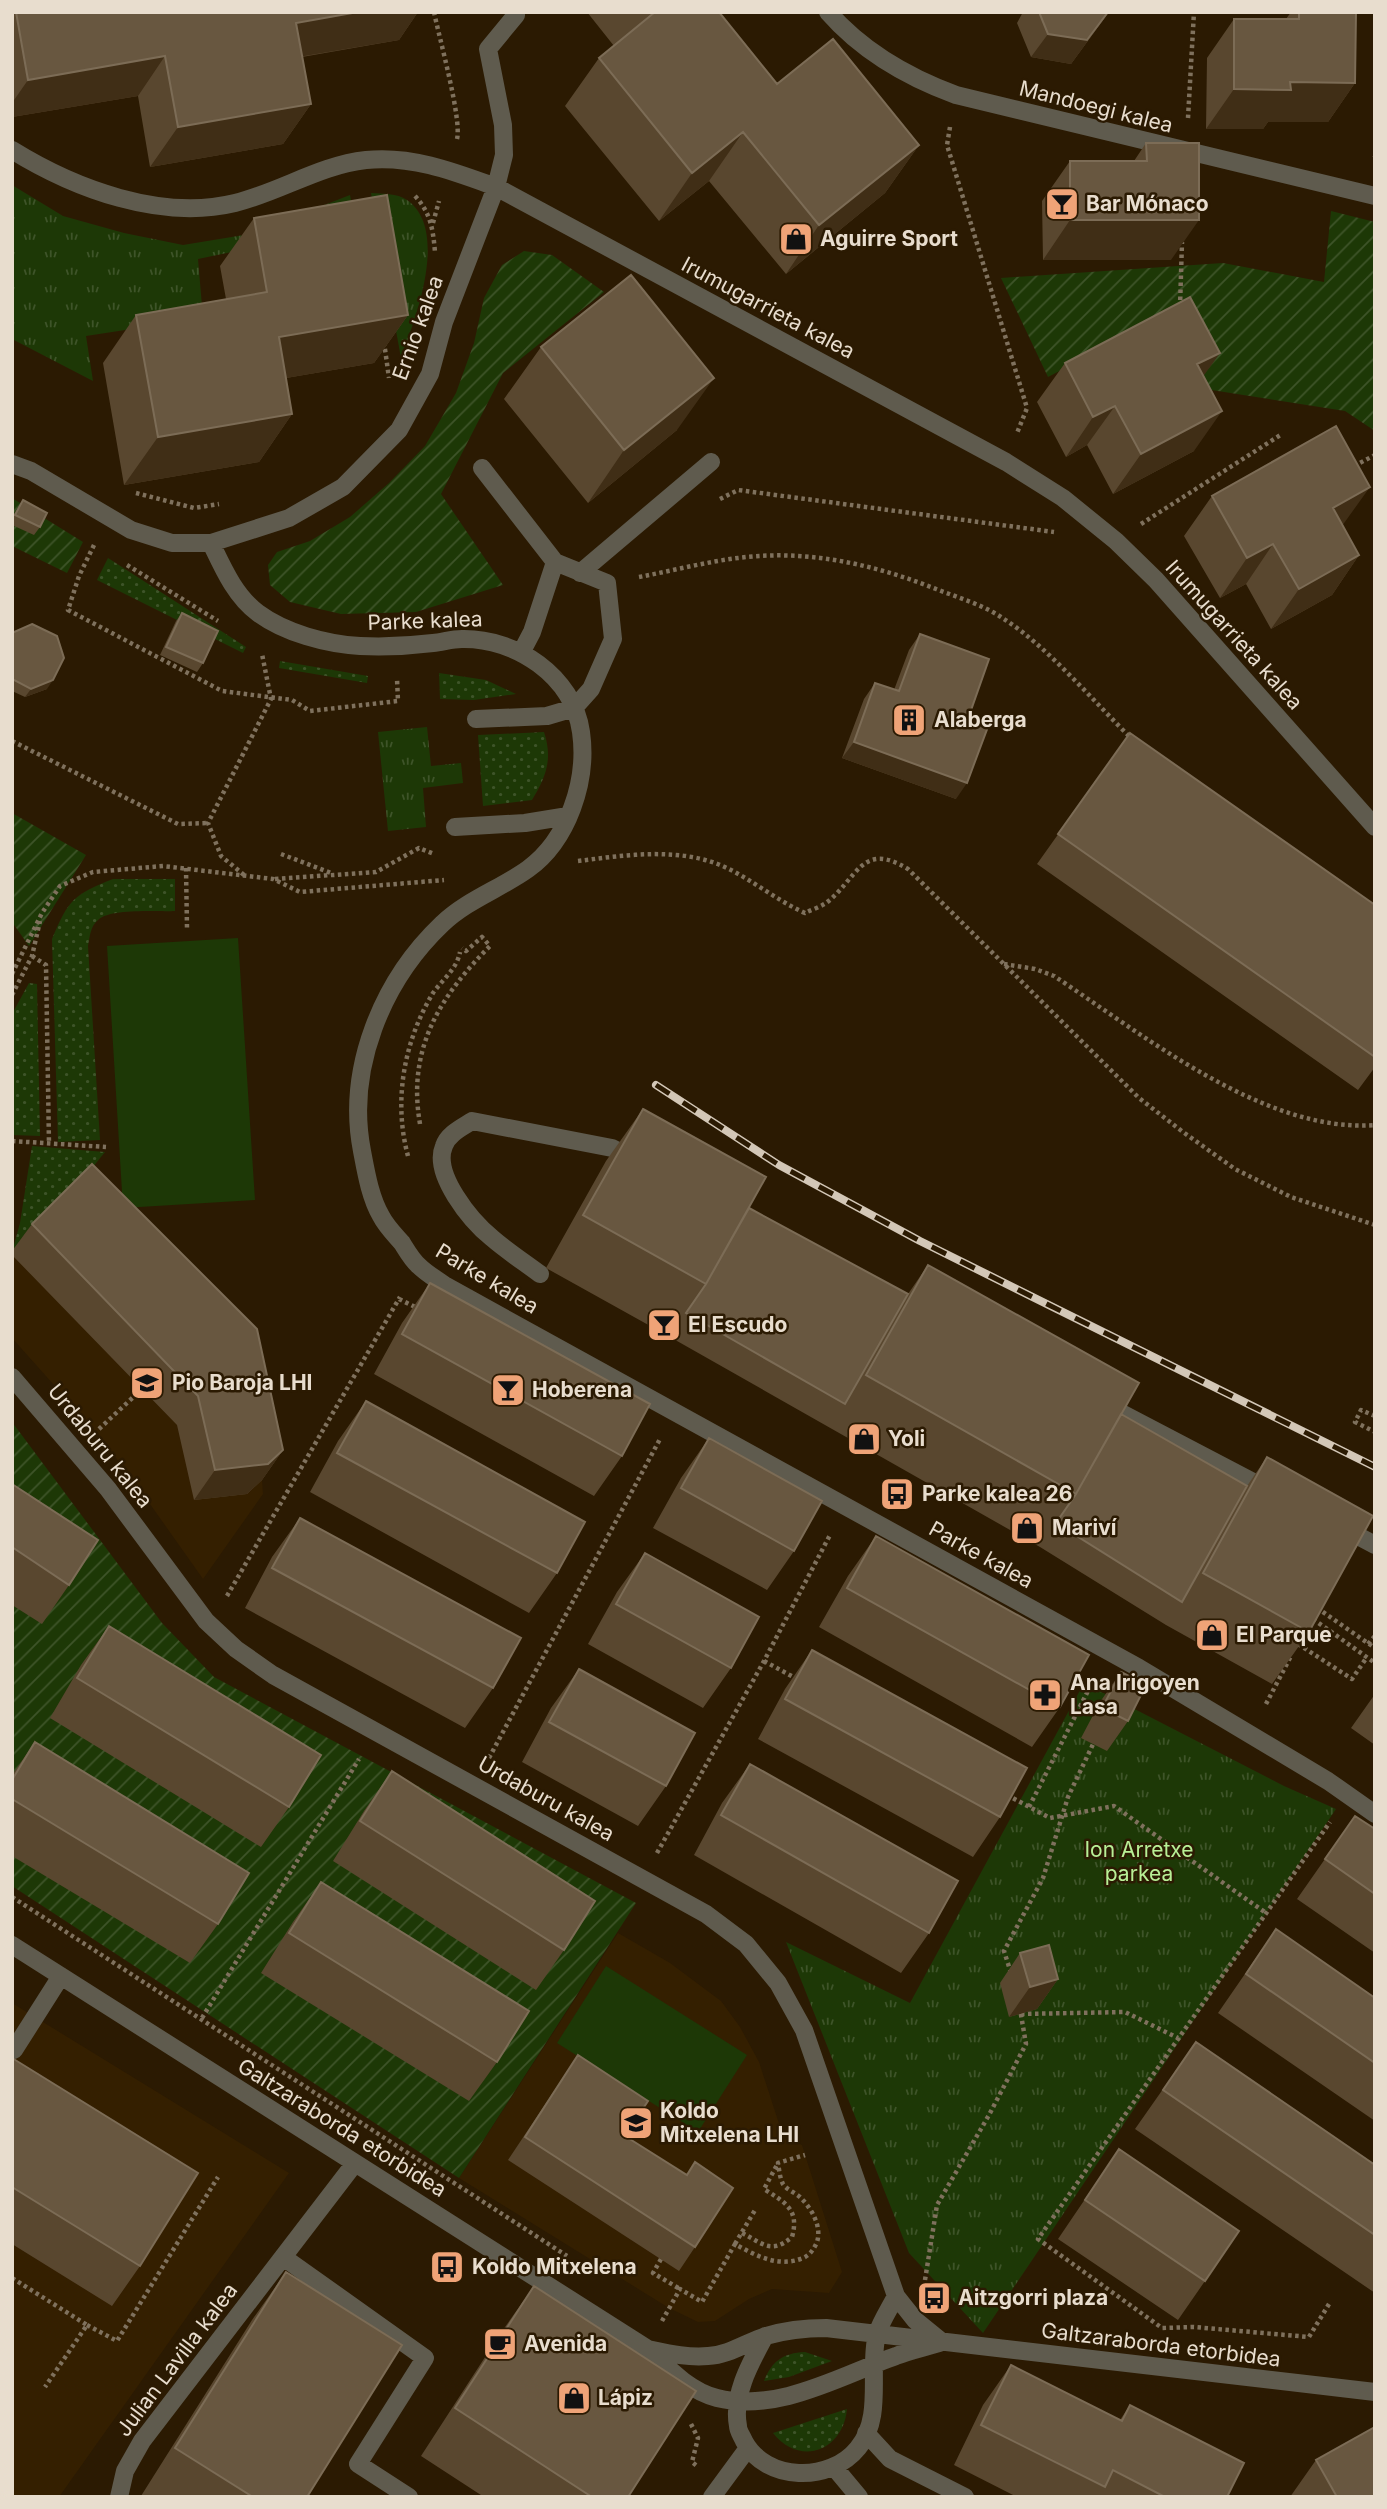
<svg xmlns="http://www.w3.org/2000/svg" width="1387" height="2509" font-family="Inter,sans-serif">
<defs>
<pattern id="grass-dots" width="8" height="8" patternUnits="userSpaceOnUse" patternTransform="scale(1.75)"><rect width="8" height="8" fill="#1d3806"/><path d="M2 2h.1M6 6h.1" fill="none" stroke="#3e5429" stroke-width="1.8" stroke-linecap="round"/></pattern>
<pattern id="park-tufts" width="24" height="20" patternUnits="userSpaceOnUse" patternTransform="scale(1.75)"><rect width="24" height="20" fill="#1d3806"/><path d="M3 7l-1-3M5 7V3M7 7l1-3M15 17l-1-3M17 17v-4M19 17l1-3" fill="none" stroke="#3e5429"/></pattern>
<pattern id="garden-furrows" width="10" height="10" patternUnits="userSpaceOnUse" patternTransform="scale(1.75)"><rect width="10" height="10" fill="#1d3806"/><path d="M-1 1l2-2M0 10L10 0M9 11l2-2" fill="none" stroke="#3e5429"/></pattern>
</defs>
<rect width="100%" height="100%" fill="#2b1a02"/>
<path fill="#341f00" d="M12 1252 262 1480 263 1494 203 1579 133 1480 96 1432 12 1338Z
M618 1933 670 1963 721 2001 740 2027 759 2062 784 2139 802 2145 842 2272 829 2293 772 2289 749 2299 715 2321 698 2322 669 2308 459 2178Z
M12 2003 289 2173 59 2497H12Z"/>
<path fill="url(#grass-dots)" d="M108 558 246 647 243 653 97 580Z
M280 661 368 676 367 683 279 668Z
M439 673 486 680 516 694 474 700 440 699Z
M544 732C553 759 546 777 532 800L483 806 478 735Z
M113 879H175V911C157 912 111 908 98 920 90 927 90 936 88 946L100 1140 58 1142 52 939C69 899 73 895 113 879Z
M29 983 37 984 40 1136 12 1135V1014Z
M32 1146 105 1152 71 1194 12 1252 20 1223Z
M805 2352 832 2361 789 2377 764 2381C772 2361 783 2353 805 2352Z
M847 2409C843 2451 800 2467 773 2433Z"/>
<path fill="url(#park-tufts)" d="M12 185 63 216 124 233 183 245 250 234 350 195 356 226 198 259 203 318 86 336 93 381 12 339Z
M371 193C382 194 397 193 407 200 450 230 415 320 401 358Z
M427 727 431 766 461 763 463 783 423 788 426 827 388 831 378 732Z
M1084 1683 1284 1786 1336 1809 983 2333 909 2253 786 1942 910 2003Z"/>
<path fill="url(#garden-furrows)" d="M1331 211 1375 222V431L1345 411 1205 389 1167 315 1048 377 1001 278 1223 263 1324 282Z
M524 251 552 255 604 292 503 373 441 494 503 585 416 612 341 614 290 602 270 585 268 565 277 552 310 541 350 517 389 483 425 446 456 393 474 343 484 298 502 265Z
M12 498 83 542 67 573 12 546Z
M12 813 86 855 29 946 12 922Z
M12 1422 162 1623 214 1677 636 1903 459 2178 12 1886Z"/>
<path fill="#1d3806" d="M238 938 255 1200 123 1208 107 946Z
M606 1966 747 2055 698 2132 557 2043Z"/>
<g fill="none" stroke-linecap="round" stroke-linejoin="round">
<path stroke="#7f715d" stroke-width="4.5" stroke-dasharray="3.5 3.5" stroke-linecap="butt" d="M434 12C439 37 462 119 457 139
M1188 118 1194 12
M950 127 947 145 1027 408 1017 433
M1375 156V157
M415 196C431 213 433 230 435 252
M433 223 439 201
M1180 307 1182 242
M384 342 389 378
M1354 466 1375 455
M136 493 194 508 219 504
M720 499 738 490 1054 532
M1141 524 1282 434
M94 545 79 576 68 610 222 691 292 700 310 711 398 701 397 679
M127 565 218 621
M639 577C671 571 705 562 738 558 806 549 873 564 936 589 959 598 984 605 1004 619 1048 647 1094 702 1132 739
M12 741 178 824 208 823
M281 854 331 873
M578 861C627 855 683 846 729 869 755 882 778 901 805 913 811 910 820 907 826 903 857 880 861 840 908 869L1139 1098 1183 1132 1235 1169 1291 1197 1375 1225
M186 868 187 928
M244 875 221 856 208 823 271 699 262 654
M275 879 376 872 419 848 434 854
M32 956 46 965 49 1144
M1004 964 1035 969 1054 976C1141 1033 1265 1134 1375 1125
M12 974 42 913 60 886 93 872 163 866 273 879 300 892 444 880
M12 995 32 956 40 921
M420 1124C407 1050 439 997 490 946L482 937 466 951 462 948
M12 1141 106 1147
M408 1156C393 1101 404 1041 433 993 442 980 457 969 460 952
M399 1299 417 1308
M1375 1416 1361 1410 1355 1422 1375 1432
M99 1429 142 1389
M227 1596 400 1297
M1317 1608 1375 1648
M1313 1619 1375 1663
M1298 1644 1352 1679 1367 1657
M1368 1644 1375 1636
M764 1661 797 1679
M1266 1704 1291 1656
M489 1758 660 1439
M1007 1795 1050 1818 1114 1806 1266 1913
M1029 1807 1094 1679
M657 1853 764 1661 830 1535
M12 1897 567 2256
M1011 1973 1004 1951 1043 1878 1068 1797 1095 1740
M1021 2014 1125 2012 1178 2038
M202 2018 359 1759
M742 2233C762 2243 771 2255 792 2237 800 2209 784 2202 764 2189L778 2163
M735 2244 755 2210
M661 2259 653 2273 680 2289
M12 2278 87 2325 45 2387
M925 2280 937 2205 989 2115 1026 2044 1020 2009
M1329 2304 1309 2337 1194 2327 1162 2328 1038 2239 1330 1822
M662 2321 680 2289 702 2302 735 2244C756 2256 779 2268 803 2258 810 2255 814 2249 817 2242 822 2227 812 2209 801 2198 796 2193 787 2190 783 2184 780 2179 779 2169 778 2163L805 2155
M87 2325 117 2341 218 2177
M691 2424 698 2438 692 2462 697 2466"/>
<path stroke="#5f5b4e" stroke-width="18" d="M828 12C863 52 907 77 956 95L1375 196
M12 150C75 189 161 221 235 203 280 192 320 165 366 160 411 155 455 172 496 187L1006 462 1063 498 1116 541 1156 580 1375 827
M12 464 31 471 131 530 172 543H211L289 518 343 487 399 430 430 374 444 322 496 187 504 155 503 125 488 49 516 15 515 12
M482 468 555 562
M211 543C223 568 235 596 258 613 285 633 326 644 360 646 384 647 409 646 433 643 443 642 452 639 462 639 516 638 573 676 581 732 588 781 568 840 528 869 500 889 467 900 442 924 382 981 346 1069 362 1151 366 1172 370 1197 381 1216 386 1226 395 1235 402 1243 407 1251 412 1260 419 1266 427 1274 438 1280 446 1286L1139 1668 1328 1781 1375 1814
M580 573 711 462
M476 719 547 716 574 708 591 689 613 639 607 583 555 562 532 632 521 653
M455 827 525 823 568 816
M540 1274C524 1262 507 1251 492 1238 471 1221 432 1174 444 1146 448 1134 461 1128 472 1121L612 1148 636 1160
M12 1377 108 1489 206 1621 236 1649 273 1675 706 1914 746 1944 778 1983 804 2030 896 2296 915 2320 942 2342
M1102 1403 1272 1492
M1341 1527 1375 1545
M12 1945 648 2349C668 2368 689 2391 717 2398 778 2413 840 2376 896 2356 911 2350 927 2347 942 2342
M14 2050 61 1976
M355 2163 283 2257 425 2358 358 2464 409 2497
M765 2336C751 2362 732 2395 738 2426 738 2431 742 2436 744 2441 766 2482 830 2483 858 2448 884 2417 868 2370 877 2334 881 2321 890 2308 896 2296
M648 2349C667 2353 688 2358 708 2356 729 2355 747 2342 766 2336 786 2330 805 2328 826 2328L1375 2392
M866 2433 890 2459 965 2497
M834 2467 859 2497
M119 2497 125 2471 142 2441 283 2257
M712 2497 748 2448"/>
<g stroke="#d3c7b7" stroke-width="8">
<path id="rail" d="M656 1085 779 1165 920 1241 1375 1467"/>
</g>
<use href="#rail" stroke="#2b1a02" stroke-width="5" stroke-dasharray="16" stroke-linecap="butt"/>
</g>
<path fill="#59472f" d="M12 12H418L399 40 302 57 311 104 283 144 150 167 138 96 12 117Z
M587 12H719L777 84 919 145 885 193 786 274 709 181 659 221 565 106 599 58 614 46Z
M1023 12H1109L1071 64 1031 57 1017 23Z
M1291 12H1356L1355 83 1328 122H1268L1263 129H1206L1207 58 1234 19H1286Z
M1146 143 1171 260H1043L1042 201 1070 161H1134Z
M254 218 408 315 374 363 286 378 292 414 259 462 124 485 103 363 136 315 226 299 220 266Z
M541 347 677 430 588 503 504 399Z
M1065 363 1203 376 1194 451 1113 494 1087 445 1066 457 1037 402Z
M1212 496 1343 526 1359 555 1332 595 1271 629 1246 584 1220 598 1184 536Z
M23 500 40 527 34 535 12 525V517Z
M182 613 203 663 197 672 160 655 176 621Z
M12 633 47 689 25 697 12 691Z
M920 634 969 716 956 799 842 758 864 699 875 683 894 690 909 650Z
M1130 733 1375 905V1067L1358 1090 1037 864Z
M643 1109 749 1208 908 1294 928 1265 1121 1414 1247 1486 1267 1457 1309 1632 1272 1684 1166 1625 1040 1547 670 1337 546 1268 606 1161Z
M32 1224 283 1450 262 1480 247 1494 194 1500 177 1425 12 1255V1251Z
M430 1283 622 1456 594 1496 374 1374 402 1323Z
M366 1401 557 1573 529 1613 310 1492 338 1441Z
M709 1438 794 1551 767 1590 653 1528 681 1478Z
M12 1484 69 1585 42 1624 12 1605Z
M300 1518 493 1688 465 1728 245 1608 272 1557Z
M876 1536 1060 1707 1032 1747 819 1627 848 1576Z
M645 1553 731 1668 703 1708 588 1644 617 1592Z
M109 1626 289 1807 261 1847 50 1718 81 1665Z
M812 1650 1000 1817 973 1857 758 1739 785 1689Z
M579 1669 666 1786 638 1826 522 1762 551 1708Z
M1121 1672 1128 1721 1107 1751 1081 1738 1100 1702Z
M1375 1694V1745L1351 1728Z
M35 1742 218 1924 190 1963 12 1856V1775Z
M750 1764 929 1933 901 1973 694 1855 722 1803Z
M392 1771 564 1950 536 1990 333 1861 364 1811Z
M1355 1816 1375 1829V1953L1297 1899Z
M321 1882 497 2062 469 2101 261 1973 293 1922Z
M1276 1929 1375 1998V2121L1218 2013Z
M1020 1953 1058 1979 1037 2009 1009 2017 1000 1983Z
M1196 2042 1375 2165V2293L1135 2129Z
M578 2055 625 2136 686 2175 695 2162V2247L679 2271 508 2160Z
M12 2058 140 2266 112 2306 12 2244Z
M1119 2149 1205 2281 1178 2320 1058 2239Z
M286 2272 307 2497 141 2496 252 2320Z
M534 2286 628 2497H484L421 2456 500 2334Z
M1011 2365 1120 2420 1130 2405 1227 2497H1017L954 2465 983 2405Z
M1316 2460 1375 2497H1290Z"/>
<path fill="#402e16" d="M358 12H418L399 40 269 62 296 23Z
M1097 12H1109L1071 64 1031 57 1048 34Z
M165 56 138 96 12 117V103L28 80Z
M1290 82 1355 83 1328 122H1268L1263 129H1206L1234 89Z
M311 104 283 144 150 167 178 127Z
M743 132 709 181 659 221 692 173Z
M919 145 885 193 786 274 819 225Z
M1070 220H1199L1171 260H1043Z
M408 315 374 363 245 385 279 337Z
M1220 353 1192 392 1197 364Z
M714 378 677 430 588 503 624 450Z
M1115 406 1087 445 1066 457 1093 417Z
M1222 411 1194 451 1113 494 1141 454Z
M292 414 259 462 124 485 158 437Z
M1370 487 1342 526 1333 508Z
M1273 544 1246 584 1220 598 1247 558Z
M1359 555 1332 595 1271 629 1299 589Z
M53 680 47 689 25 697 31 689Z
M854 742 967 783 956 799 842 758Z
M283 1450 262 1480 247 1494 194 1500 215 1470Z
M1058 1979 1037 2009 1009 2017 1030 1987Z"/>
<path fill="#685740" stroke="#7c6c56" stroke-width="2" d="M16 12H358L296 23 311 104 178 127 165 56 28 80Z
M655 12H719L777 84 833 39 919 145 819 225 743 132 692 173 599 58Z
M1039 12H1108L1087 40 1048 34Z
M1299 12H1356L1355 83 1290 82 1291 90 1234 89V19H1299Z
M1146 143H1199V220H1070V161H1147Z
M387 195 408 315 279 337 292 414 158 437 136 315 267 292 254 218Z
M631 275 714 378 624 450 541 347Z
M1190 297 1220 353 1197 364 1222 411 1141 454 1115 406 1093 417 1065 363Z
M1336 426 1370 487 1333 508 1359 555 1299 589 1273 544 1247 558 1212 496Z
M23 500 47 513 40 527 15 515Z
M182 613 218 631 203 663 166 647Z
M32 624 57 636 64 658 53 680 31 689 12 679V633Z
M920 634 989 659 969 716 989 724 967 783 854 742 875 683 899 691Z
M1130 733 1375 905V1057L1058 834Z
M643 1109 766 1177 706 1284 583 1215Z
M92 1164 257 1329 283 1450 268 1464 215 1470 198 1396 32 1224Z
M749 1208 908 1294 845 1404 686 1313 706 1284Z
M928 1265 1139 1383 1076 1494 866 1375Z
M430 1283 650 1404 622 1456 402 1334Z
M366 1401 585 1522 557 1573 337 1453Z
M1121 1414 1247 1486 1182 1602 1056 1523 1076 1494Z
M709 1438 822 1501 794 1551 681 1488Z
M1267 1457 1373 1516 1309 1632 1203 1573Z
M12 1484 98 1540 69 1585 12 1547Z
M300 1518 521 1638 493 1688 272 1568Z
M876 1536 1089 1655 1060 1707 847 1588Z
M645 1553 759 1617 731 1668 616 1604Z
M109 1626 321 1755 289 1807 77 1678Z
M812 1650 1027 1768 1000 1817 785 1699Z
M579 1669 695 1733 666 1786 549 1722Z
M1121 1672 1146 1685 1128 1721 1102 1708Z
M35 1742 249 1873 218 1924 12 1799V1780Z
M750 1764 958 1881 929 1933 721 1815Z
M392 1771 595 1901 564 1950 360 1821Z
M1355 1816 1375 1829V1894L1325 1859Z
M321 1882 529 2011 497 2062 289 1933Z
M1276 1929 1375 1998V2063L1246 1974Z
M1049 1945 1058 1979 1030 1987 1020 1953Z
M1196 2042 1375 2165V2235L1163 2090Z
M578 2055 648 2101 625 2136 687 2175 695 2162 733 2188 695 2247 525 2137Z
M12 2058 198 2173 140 2266 12 2187Z
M1119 2149 1239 2231 1205 2281 1085 2200Z
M286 2272 402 2345 307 2497H253L175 2448Z
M534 2286 696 2391 628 2497H592L455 2408Z
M1011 2365 1122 2421 1130 2405 1244 2463 1227 2497H1165L1113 2470 1105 2487 981 2425Z
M1375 2427V2497H1337L1316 2460Z"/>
<defs>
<g id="bar-square" transform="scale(1.75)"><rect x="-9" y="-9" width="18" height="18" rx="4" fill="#efa377" stroke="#2b1a02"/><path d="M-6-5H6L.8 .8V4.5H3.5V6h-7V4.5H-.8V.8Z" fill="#111"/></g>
<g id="shop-square" transform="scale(1.75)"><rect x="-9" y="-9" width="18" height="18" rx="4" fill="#efa377" stroke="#2b1a02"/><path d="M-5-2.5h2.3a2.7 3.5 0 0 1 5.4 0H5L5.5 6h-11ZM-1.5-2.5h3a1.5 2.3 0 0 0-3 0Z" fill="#111"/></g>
<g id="building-square" transform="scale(1.75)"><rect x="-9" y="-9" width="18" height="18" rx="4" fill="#efa377" stroke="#2b1a02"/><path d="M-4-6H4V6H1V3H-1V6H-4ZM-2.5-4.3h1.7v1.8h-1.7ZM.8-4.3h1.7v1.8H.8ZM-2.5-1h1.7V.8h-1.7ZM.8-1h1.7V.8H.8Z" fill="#111"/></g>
<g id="school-square" transform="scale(1.75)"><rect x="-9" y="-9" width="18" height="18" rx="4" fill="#efa377" stroke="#2b1a02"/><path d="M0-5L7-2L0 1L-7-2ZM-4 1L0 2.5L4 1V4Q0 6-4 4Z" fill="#111"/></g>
<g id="bus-square" transform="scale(1.75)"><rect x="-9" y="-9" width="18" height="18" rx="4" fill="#efa377" stroke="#2b1a02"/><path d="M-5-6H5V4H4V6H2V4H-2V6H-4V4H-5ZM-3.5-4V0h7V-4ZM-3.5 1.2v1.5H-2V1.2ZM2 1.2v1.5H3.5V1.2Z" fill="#111"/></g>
<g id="pharmacy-square" transform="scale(1.75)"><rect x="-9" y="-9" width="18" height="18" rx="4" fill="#efa377" stroke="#2b1a02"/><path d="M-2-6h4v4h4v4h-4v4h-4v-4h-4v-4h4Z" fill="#111"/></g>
<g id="cafe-square" transform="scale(1.75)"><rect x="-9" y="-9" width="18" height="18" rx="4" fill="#efa377" stroke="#2b1a02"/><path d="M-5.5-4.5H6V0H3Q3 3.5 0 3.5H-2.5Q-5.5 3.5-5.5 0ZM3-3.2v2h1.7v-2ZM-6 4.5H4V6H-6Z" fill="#111"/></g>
</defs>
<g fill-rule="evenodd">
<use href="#bar-square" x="1062" y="204"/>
<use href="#shop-square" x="796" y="239"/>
<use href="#building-square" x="909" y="720"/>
<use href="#bar-square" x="664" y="1325"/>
<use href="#school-square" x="147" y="1383"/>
<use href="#bar-square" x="508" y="1390"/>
<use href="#shop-square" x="864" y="1439"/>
<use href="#bus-square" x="897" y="1494"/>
<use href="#shop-square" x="1027" y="1528"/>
<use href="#shop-square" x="1212" y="1635"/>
<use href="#pharmacy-square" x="1045" y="1695"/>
<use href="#school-square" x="636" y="2123"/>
<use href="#bus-square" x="447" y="2267"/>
<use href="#bus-square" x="934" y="2298"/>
<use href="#cafe-square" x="500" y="2344"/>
<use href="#shop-square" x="574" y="2398"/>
</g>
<g text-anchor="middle" stroke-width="5" stroke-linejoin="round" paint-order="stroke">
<g font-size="21" fill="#e8ddce" stroke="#2b1a02">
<text transform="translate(1096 107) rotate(14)" y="7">Mandoegi kalea</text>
<text transform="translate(768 308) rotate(28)" y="7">Irumugarrieta kalea</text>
<text transform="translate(418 328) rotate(-70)" y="7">Ernio kalea</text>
<text transform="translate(425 621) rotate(-2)" y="7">Parke kalea</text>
<text transform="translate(1234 635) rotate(48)" y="7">Irumugarrieta kalea</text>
<text transform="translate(487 1279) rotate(31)" y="7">Parke kalea</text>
<text transform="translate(100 1446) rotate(51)" y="7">Urdaburu kalea</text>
<text transform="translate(981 1555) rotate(29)" y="7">Parke kalea</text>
<text transform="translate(546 1799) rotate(29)" y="7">Urdaburu kalea</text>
<text transform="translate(342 2128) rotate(32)" y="7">Galtzaraborda etorbidea</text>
<text transform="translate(1161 2345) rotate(7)" y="7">Galtzaraborda etorbidea</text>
<text transform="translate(177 2360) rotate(-53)" y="7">Julian Lavilla kalea</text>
</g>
<g font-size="21" font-weight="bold" fill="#e8ddce" stroke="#2b1a02" text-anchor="start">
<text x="1086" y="211">Bar Mónaco</text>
<text x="820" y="246">Aguirre Sport</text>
<text x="934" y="727">Alaberga</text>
<text x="688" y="1332">El Escudo</text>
<text x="172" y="1390">Pio Baroja LHI</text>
<text x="532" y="1397">Hoberena</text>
<text x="888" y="1446">Yoli</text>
<text x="922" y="1501">Parke kalea 26</text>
<text x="1052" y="1535">Mariví</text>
<text x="1236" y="1642">El Parque</text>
<text x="1070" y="1690">Ana Irigoyen<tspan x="1070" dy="24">Lasa</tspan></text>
<text x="660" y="2118">Koldo<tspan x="660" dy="24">Mitxelena LHI</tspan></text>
<text x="472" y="2274">Koldo Mitxelena</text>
<text x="958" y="2305">Aitzgorri plaza</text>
<text x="524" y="2351">Avenida</text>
<text x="598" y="2405">Lápiz</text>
</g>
<g font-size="21" fill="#b8ef96" stroke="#2b1a02">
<text x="1139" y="1857">Ion Arretxe<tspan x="1139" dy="24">parkea</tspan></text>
</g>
</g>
<rect width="1387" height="2509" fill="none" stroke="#e8ddce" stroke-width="28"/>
</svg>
